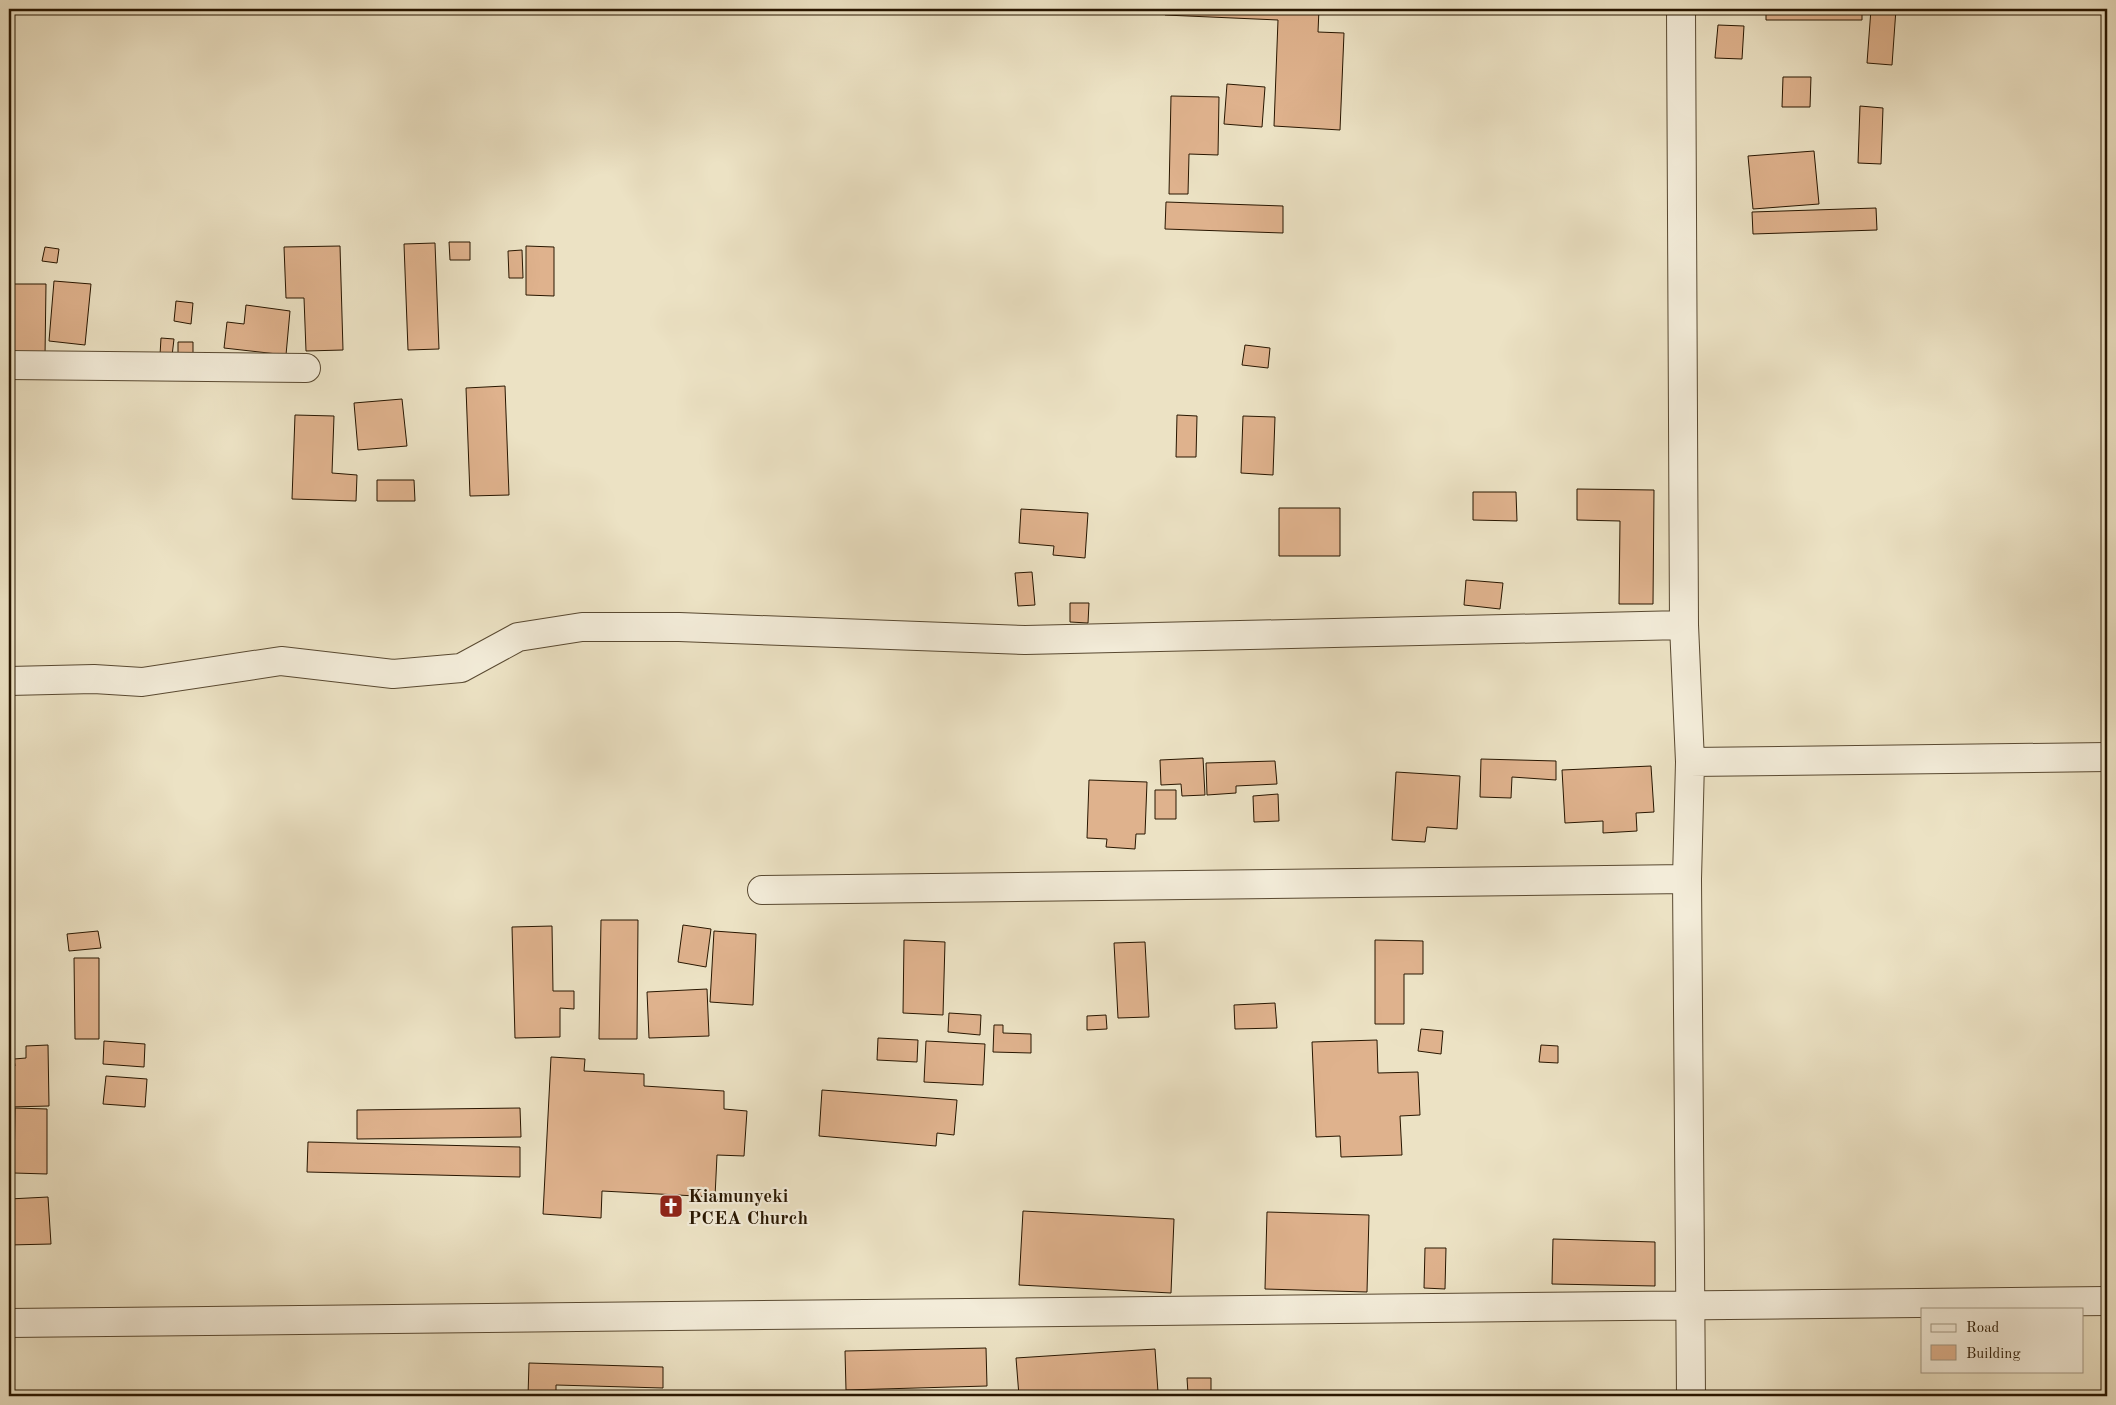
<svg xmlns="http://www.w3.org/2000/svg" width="2116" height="1405" font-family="'Old Standard TT',serif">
<rect width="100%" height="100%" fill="#ece2c4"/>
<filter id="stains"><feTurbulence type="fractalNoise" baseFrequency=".004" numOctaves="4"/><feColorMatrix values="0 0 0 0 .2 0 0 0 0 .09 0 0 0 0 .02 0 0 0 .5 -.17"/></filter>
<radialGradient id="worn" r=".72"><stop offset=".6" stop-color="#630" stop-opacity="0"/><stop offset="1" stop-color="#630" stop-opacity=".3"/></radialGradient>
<path fill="#dfb28d" stroke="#281600" d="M1165 9H1319L1318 32 1344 33 1340 130 1274 126 1278 20 1165 15Z
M1766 9H1862V20H1766Z
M1871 9H1896L1892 65 1867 63Z
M1718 25 1744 26 1742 59 1715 58Z
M1783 77H1811L1810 107H1782Z
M1227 84 1265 87 1262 127 1224 124Z
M1171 96 1219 97 1218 155 1189 154 1188 194H1169Z
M1860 106 1883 108 1881 164 1858 163Z
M1814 151 1819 204 1753 209 1748 156Z
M1166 202 1283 206V233L1165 229Z
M1876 208 1877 230 1753 234 1752 212Z
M449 242H470V260H450Z
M435 243 439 349 408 350 404 244Z
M340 246 343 350 306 351 304 298H286L284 247Z
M526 246 554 247V296L526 295Z
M45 247 59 249 57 263 42 261Z
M522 250 523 278H509L508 251Z
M54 281 91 284 85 345 49 341Z
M9 284H46L45 356 9 355Z
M176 301 193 303 191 324 174 321Z
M246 305 290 311 286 355 224 348 227 322 244 324Z
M161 338 174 339 172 356 160 355Z
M178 342H193V357H178Z
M1245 345 1270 348 1268 368 1242 365Z
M505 386 509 495 470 496 466 388Z
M402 399 407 446 358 450 354 403Z
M295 415 334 416 332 473 357 475 356 501 292 499Z
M1177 415 1197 416 1196 457H1176Z
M1243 416 1275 417 1273 475 1241 473Z
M377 480H414L415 501H377Z
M1577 489 1654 490 1653 604H1619L1620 521 1577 520Z
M1473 492H1516L1517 521 1473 520Z
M1279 508H1340V556H1279Z
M1021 509 1088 513 1085 558 1053 555 1054 546 1019 543Z
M1032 572 1035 605 1018 606 1015 573Z
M1466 580 1503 583 1500 609 1464 605Z
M1070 603H1089L1088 623 1070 622Z
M1203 758 1205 795 1182 796 1181 784 1161 785 1160 760Z
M1481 759 1556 761V780L1512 777 1511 798 1480 797Z
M1275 761 1277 784 1236 786V793L1207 795 1206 763Z
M1651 766 1654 812 1636 813 1637 831 1603 833V821L1565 823 1562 770Z
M1396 772 1460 776 1457 829 1427 827 1425 842 1392 840Z
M1089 780 1147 782 1145 834H1136L1135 849 1106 847 1107 839 1087 838Z
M1155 790H1176V819H1155Z
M1278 794 1279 821 1254 822 1253 796Z
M601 920H638L637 1039H599Z
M683 925 711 929 706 967 678 962Z
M552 926 553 991H574V1009L560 1008V1037L515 1038 512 927Z
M98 931 101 948 69 951 67 934Z
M714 931 756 934 753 1005 710 1002Z
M904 940 945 942 943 1015 903 1013Z
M1375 940 1423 941V974H1404V1024H1375Z
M1145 942 1149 1017 1118 1018 1114 943Z
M74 958H99V1039H75Z
M707 989 709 1036 649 1038 647 992Z
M1275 1003 1277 1028 1235 1029 1234 1005Z
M949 1013 981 1015 980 1035 948 1032Z
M1106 1015 1107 1029 1087 1030V1016Z
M994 1025H1003V1033L1031 1034V1053L993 1052Z
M1421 1029 1443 1031 1441 1054 1418 1051Z
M878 1038 918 1040 917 1062 877 1060Z
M1377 1040 1378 1073 1418 1072 1420 1115 1400 1116 1402 1155 1341 1157 1340 1136 1316 1137 1312 1042Z
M104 1041 145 1044 144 1067 103 1064Z
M926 1041 985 1044 983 1085 924 1082Z
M48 1045 49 1106 9 1107V1066H15L14 1059 26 1058V1046Z
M1541 1045 1558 1046V1063L1539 1062Z
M551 1057 585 1059 584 1071 644 1074V1086L724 1091V1109L747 1111 744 1156 717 1155 715 1197 602 1191 601 1218 543 1214Z
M106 1076 147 1079 145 1107 103 1104Z
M822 1090 957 1100 954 1135 937 1133 936 1146 819 1136Z
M15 1108 47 1109V1174L14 1173Z
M520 1108 521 1137 357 1139V1110Z
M308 1142 520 1147V1177L307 1172Z
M48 1197 51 1244 9 1245V1199Z
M1023 1211 1174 1219 1171 1293 1019 1285Z
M1267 1212 1369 1215 1367 1292 1265 1289Z
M1553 1239 1655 1242V1286L1552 1284Z
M1425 1248H1446L1445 1289 1424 1288Z
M986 1348 987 1386 846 1390 845 1351Z
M1155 1349 1158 1392 1092 1396H1019L1016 1358Z
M529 1363 663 1367V1388L556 1385V1396H528Z
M1187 1378H1211V1394H1188Z"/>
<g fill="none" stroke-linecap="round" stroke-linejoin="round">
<g stroke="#594931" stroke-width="30">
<path id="street" d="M1681 9 1684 625 1690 762 1687 879 1691 1396
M9 365 306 368
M9 681 94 679 142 682 281 661 393 674 461 668 518 637 582 627H679L1025 640 1684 625
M1690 762 2107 757
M762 890 1687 879
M9 1323 2107 1301"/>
</g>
<use href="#street" stroke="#f3ecd9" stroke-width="28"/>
</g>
<defs>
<g id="church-square" transform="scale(1.25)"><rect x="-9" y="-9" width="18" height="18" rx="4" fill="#8f2418" stroke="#f3ecd9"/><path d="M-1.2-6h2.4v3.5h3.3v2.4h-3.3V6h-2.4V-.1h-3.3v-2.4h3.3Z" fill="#fff"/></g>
</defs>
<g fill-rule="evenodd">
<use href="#church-square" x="671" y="1206"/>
</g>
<g text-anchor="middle" stroke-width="4.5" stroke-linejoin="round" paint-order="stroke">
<g font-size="19" font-weight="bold" fill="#281600" stroke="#f3ecd9" text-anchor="start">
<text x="688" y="1202">Kiamunyeki<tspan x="688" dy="22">PCEA Church</tspan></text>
</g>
</g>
<rect width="2116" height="1405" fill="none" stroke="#ece2c4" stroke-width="30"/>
<rect x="10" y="10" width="2096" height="1385" fill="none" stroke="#281600" stroke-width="2.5"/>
<rect x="15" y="15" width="2086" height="1375" fill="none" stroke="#281600"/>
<rect x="1921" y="1308" width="162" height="65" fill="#f3ecd9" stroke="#a29682"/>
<rect x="1931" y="1324" width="25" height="8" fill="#f3ecd9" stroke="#a29682"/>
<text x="1966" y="1332" font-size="15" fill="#281600">Road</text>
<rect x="1931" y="1345" width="25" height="15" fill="#dfb28d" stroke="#a29682"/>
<text x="1966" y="1358" font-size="15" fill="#281600">Building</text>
<rect width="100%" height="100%" filter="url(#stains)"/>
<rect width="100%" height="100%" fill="url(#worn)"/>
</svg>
